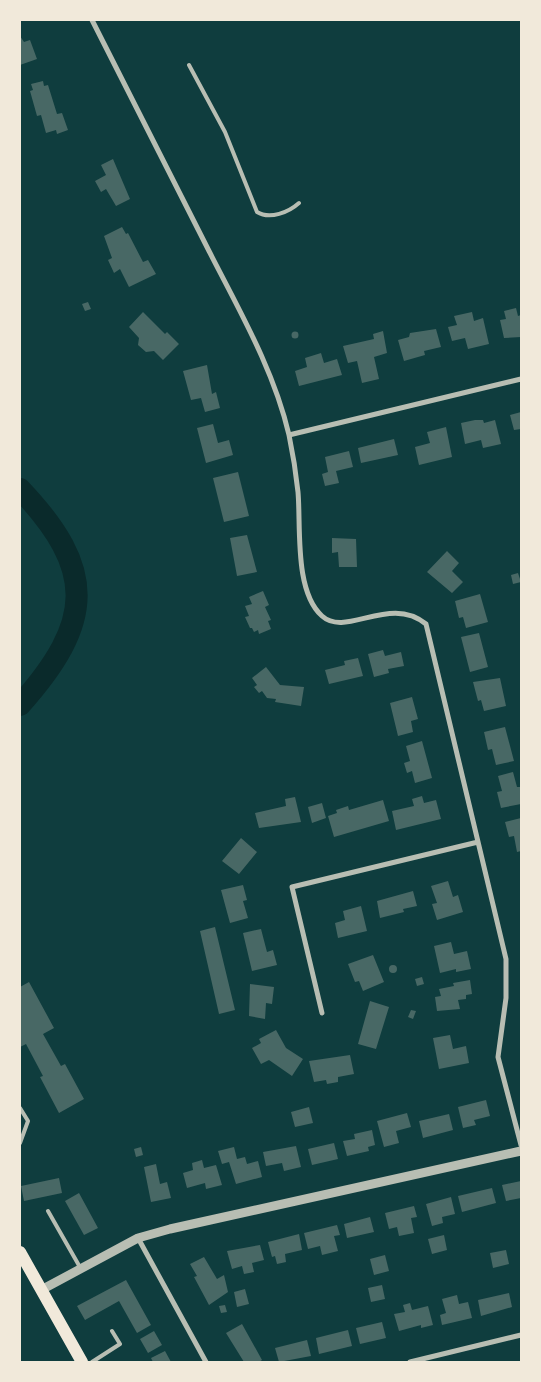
<svg xmlns="http://www.w3.org/2000/svg" width="541" height="1382" font-family="Poppins,sans-serif">
<rect width="100%" height="100%" fill="#0f3d3e"/>
<g fill="none" stroke-linecap="round" stroke-linejoin="round">
<path stroke="#0a2a2b" stroke-width="22" d="M20 489C97 570 94 622 20 705"/>
</g>
<path fill="#486865" d="M20 36 24 42 30 40 37 59 20 65Z
M43 81 44 86 48 85 57 114 62 113 68 130 57 134 56 130 46 133 41 115 37 116 30 91 33 90 31 84Z
M113 159 130 199 116 206 106 189 101 192 95 181 106 175 101 165Z
M122 227 126 234 128 233 143 262 148 260 156 274 129 287 120 269 114 273 108 260 112 258 104 236Z
M88 302 91 309 85 311 82 304Z
M516 308 518 316 521 315V337L504 338 500 320 506 319 504 311Z
M143 312 165 334 167 332 179 344 163 360 154 351 146 352 138 345 139 338 129 327Z
M472 312 474 321 483 318 489 344 468 349 465 338 452 341 448 327 457 325 454 316Z
M436 329 441 347 424 351 425 355 404 361 398 340 409 337 410 333Z
M383 331 387 353 374 357 379 379 362 383 357 361 348 363 343 346 374 339 373 334Z
M291.5 335a3.5 3.5 0 1 1 7 0a3.5 3.5 0 1 1-7 0Z
M321 353 324 363 337 359 342 375 299 386 295 371 307 367 305 358Z
M207 365 212 394 216 392 220 408 205 412 201 398 191 400 183 371Z
M521 412V429L514 430 510 415Z
M475 420H483L484 423 495 420 501 444 483 448 481 440 465 444 461 423Z
M213 424 218 443 229 440 233 455 206 463 197 428Z
M446 427 452 457 419 465 415 447 430 443 427 432Z
M394 439 398 455 361 463 358 448Z
M349 451 353 467 336 471 339 483 325 486 322 474 328 472 325 457Z
M238 472 249 516 224 522 213 478Z
M247 535 257 572 237 576 230 538Z
M332 538 356 539 357 567H339L338 552 332 553Z
M447 551 459 563 452 571 463 582 452 593 427 572Z
M518 573 521 582 513 584 511 575Z
M263 591 269 605 265 607 271 620 268 621 271 629 259 634 258 630 254 632 252 628H250L245 617 249 616 245 606 252 604 249 597Z
M480 594 488 622 466 628 463 617 459 618 455 601Z
M479 633 488 667 470 672 461 637Z
M383 650 385 656 401 652 404 666 388 669 389 673 374 677 368 654Z
M358 658 363 676 329 684 325 670 345 665 344 661Z
M266 667 280 685 304 687 301 706 275 702 276 699 267 698 262 691 259 693 254 687 257 685 252 678Z
M500 678 506 706 484 711 481 700 478 701 473 682Z
M412 697 418 719 411 721 413 732 398 736 390 703Z
M505 727 514 761 496 765 492 749 488 750 484 732Z
M422 741 432 778 415 783 412 771 407 773 404 763 410 761 406 746Z
M513 772 517 787H521V804L501 808 497 792 502 791 498 776Z
M422 796 424 803 436 800 441 819 396 830 392 811 414 806 412 799Z
M295 797 301 822 259 828 255 813 286 806 285 799Z
M383 800 389 821 334 837 328 816 337 813 336 810 348 806 349 810Z
M322 803 326 818 312 823 308 807Z
M521 818V851L517 852 514 836 509 837 505 822Z
M241 838 257 852 239 874 222 861Z
M448 881 453 897 458 895 463 912 437 920 432 904 437 903 431 886Z
M243 885 247 900 243 901 248 918 230 923 221 890Z
M413 891 417 906 403 909 404 912 380 918 377 901Z
M361 906 367 931 338 938 335 923 345 920 343 911Z
M215 927 235 1010 219 1014 200 931Z
M261 929 267 952 273 950 277 965 252 971 243 933Z
M451 942 454 954 467 951 471 969 456 972V969L440 973 434 946Z
M373 955 384 982 363 991 359 981 355 982 348 964Z
M389 969a4 4 0 1 1 8 0a4 4 0 1 1-8 0Z
M422 977 424 984 417 986 415 979Z
M470 980 472 994 466 995V999L458 1000 460 1009 437 1011 435 997 441 996 439 989 454 986 453 983Z
M29 982 54 1028 43 1034 61 1066 65 1064 84 1099 59 1113 40 1077 43 1076 26 1044 20 1047V987Z
M250 984 274 987 272 1004 266 1003 265 1019 249 1016Z
M370 1001 389 1007 376 1049 358 1044Z
M411 1010 416 1011 413 1019 408 1017Z
M276 1030 286 1048 303 1059 292 1076 269 1060 261 1064 252 1048 261 1043 259 1039Z
M450 1035 453 1049 466 1046 469 1063 439 1069 433 1038Z
M350 1055 354 1074 338 1077V1082L327 1084 326 1080 314 1082 309 1061Z
M486 1100 490 1116 474 1120 476 1125 463 1128 458 1107Z
M309 1107 313 1123 295 1127 291 1112Z
M407 1113 411 1127 396 1131 399 1143 384 1147 377 1121Z
M449 1114 453 1130 423 1138 419 1121Z
M372 1130 375 1145 368 1147 369 1151 347 1156 343 1141 355 1139 354 1134Z
M334 1143 338 1159 312 1165 308 1149Z
M296 1146 301 1167 284 1171 282 1163 266 1166 263 1152Z
M141 1147 143 1155 136 1157 134 1149Z
M234 1147 237 1159 245 1157 247 1164 258 1161 262 1177 236 1184 229 1162 222 1164 218 1151Z
M202 1160 204 1168 216 1165 222 1185 206 1189 205 1183 187 1188 183 1173 193 1170 192 1163Z
M156 1164 160 1184 167 1182 171 1198 151 1202 144 1167Z
M59 1178 62 1193 24 1201 21 1186Z
M521 1181V1198L506 1201 502 1185Z
M492 1188 496 1203 462 1212 458 1196Z
M79 1193 98 1228 84 1235 65 1201Z
M451 1197 455 1214 442 1217 443 1223 432 1226 426 1204Z
M414 1206 417 1217 411 1218 414 1233 399 1236 397 1227 389 1229 385 1213Z
M370 1217 374 1232 347 1238 344 1224Z
M337 1225 340 1235 334 1236 338 1251 322 1255 320 1246 308 1249 304 1233Z
M299 1234 302 1250 285 1254 286 1262 277 1264 275 1256 272 1257 268 1242Z
M444 1235 447 1250 432 1254 428 1239Z
M260 1245 264 1260 252 1263 254 1272 244 1274 242 1266 232 1269 227 1251Z
M506 1250 509 1264 493 1268 490 1253Z
M385 1255 389 1271 374 1275 370 1259Z
M204 1257 217 1279 224 1275 228 1292 209 1305 194 1277 197 1276 190 1264Z
M126 1280 151 1325 137 1333 119 1301 85 1320 77 1306Z
M382 1285 385 1299 371 1302 368 1288Z
M245 1289 249 1304 237 1307 234 1292Z
M509 1293 512 1307 481 1316 478 1300Z
M457 1295 459 1304 468 1302 472 1318 442 1325 440 1315 446 1313 442 1299Z
M410 1303 412 1310 428 1306 433 1325 421 1328V1325L399 1331 394 1314 405 1312 403 1305Z
M225 1305 227 1312 221 1313 219 1306Z
M382 1322 386 1338 360 1344 356 1328Z
M242 1324 262 1360 259 1362H244L226 1333Z
M348 1330 352 1346 319 1354 316 1338Z
M154 1331 162 1345 148 1353 140 1339Z
M307 1340 311 1356 279 1362 275 1348Z
M165 1351 171 1362H153L151 1358Z"/>
<g fill="none" stroke-linecap="round" stroke-linejoin="round">
<path stroke="#b8beb3" stroke-width="4" d="M189 65 225 132 257 212C270 220 289 212 299 203
M20 1108 28 1121 20 1143
M48 1211 81 1269
M92 1362 120 1344 112 1331"/>
<path stroke="#b8beb3" stroke-width="5" d="M92 20C131 97 170 174 209 251 239 310 274 370 289 435 293 454 296 473 298 492 301 526 294 591 322 616 346 638 390 594 426 624L506 959V998L498 1057 521 1145
M289 435 521 379
M322 1013 292 887 478 842
M138 1238 206 1362
M410 1362 521 1335"/>
<path stroke="#b8beb3" stroke-width="9" d="M43 1289 138 1238 170 1229 521 1151"/>
<path stroke="#f1e9da" stroke-width="12" d="M20 1252 82 1362"/>
</g>
<rect width="541" height="1382" fill="none" stroke="#f1e9da" stroke-width="42"/>
</svg>
